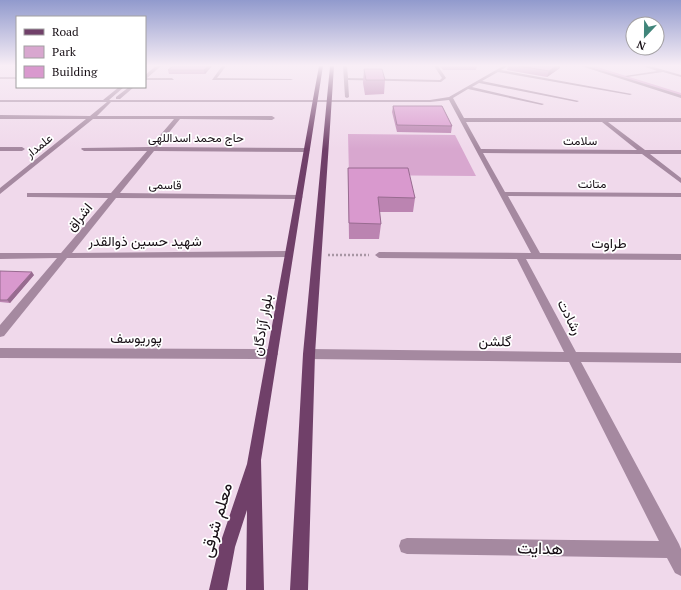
<svg xmlns="http://www.w3.org/2000/svg" width="681" height="590" font-family="'PT Serif',Vazirmatn,serif">
<rect width="100%" height="100%" fill="#f0d9eb"/>
<path fill="#d8a7cf" d="M583 66H594L681 93V97Z
M348 134 455 135 476 176 349 175Z"/>
<g fill="none" stroke-linecap="round" stroke-linejoin="round">
<path stroke="#a896a4" stroke-width="2.5" stroke-dasharray="2 2" stroke-linecap="butt" d="M328 255H369"/>
<path fill="#a589a0" fill-rule="evenodd" d="M156 66H161L147 78H172L174 80H145V75Z
M222 66H226L217 78 293 79 291 80H212Z
M343 66H347L348 78 440 80 442 78 434 66H438L446 78 441 82 348 80 349 97 347 98 345 97Z
M503 66H508L501 70 632 94 630 95 498 72 482 81 579 101 577 102 479 83 472 87 544 104 542 105 468 89 453 98 464 118H681V122H608L645 150H681V154H650L681 178V183L642 154 483 153 505 192 681 193V197L508 196 540 253 681 254V260L526 259 576 352 681 353V363L581 362 679 544 681 549V576L675 573 667 558 407 554 401 552 399 546 401 540 407 538 659 541 569 362 309 359 305 357 303 354 305 351 309 349 564 352 517 259 379 258 375 255 379 252 531 253 449 100 430 102H111L97 116H272L275 118 272 120 180 119 157 147 307 148 310 150 307 152 154 151 120 193 299 195 303 197 299 199 116 198 72 253 289 251 293 254 289 257 67 258 4 336 0 337V325L57 258 0 259V253H61L108 198 30 197H27V193H111L147 151H84L81 149 82 148 150 147 174 119H93L0 194V188L86 119H0V115L90 116 107 102H0V100H103L119 87H124L109 100H430L449 97ZM466 122H602L637 150 481 149Z
M581 66H587L681 95V98Z
M643 66H650L681 75V77L663 72 627 77 625 76 657 71Z
M0 77H17V79H0Z
M129 87H134L120 99H116V97Z
M0 147H22L25 149 22 151H0Z
M0 348 272 349 276 351 278 354 276 357 272 359 0 358Z"/>
<path fill="#704069" fill-rule="evenodd" d="M319 66H323L261 460 264 590H246L247 510 235 547 227 590H209L219 547 247 464Z
M330 66H334L315 354 308 590H290L303 354Z"/>
</g>
<path fill="#bb84b1" d="M173 66H212L205 74H169L168 70Z
M440 66H477L476 70H443Z
M508 66H560V68L547 77 507 70Z
M364 69 385 80 384 94 365 95 363 83Z
M393 106 452 126 451 133 397 132 392 112Z
M348 168 415 198 413 212H379L381 224 379 239H349Z
M0 271 34 275 10 303 0 302Z"/>
<path fill="#986b90" d="M208 66H212L205 74 204 70Z
M556 66H560V68L547 77 549 71Z
M32 272 34 275 10 303 7 300Z"/>
<path fill="#d999ce" stroke="#986b90" d="M173 66H208L204 70H168Z
M519 66H556L549 71Z
M364 69H382L385 80H366Z
M393 106H442L452 126 397 125Z
M348 168H408L415 198 378 197 381 224 349 223Z
M0 271 32 272 7 300H0Z"/>
<linearGradient id="sky" x2="0" y2="1"><stop stop-color="#919acd"/><stop offset="0.44" stop-color="#f8eef6"/><stop offset="1" stop-color="#f8eef6" stop-opacity="0"/></linearGradient>
<rect width="681" height="149" fill="url(#sky)"/>
<g text-anchor="middle" stroke-width="3.5" stroke-linejoin="round" paint-order="stroke">
<g font-size="12" fill="#170f15" stroke="#fff">
<text x="196" y="142">حاج محمد اسداللهی</text>
<text x="580" y="145">سلامت</text>
<text transform="translate(39 146) rotate(-39)" y="4">علمدار</text>
<text x="592" y="188">متانت</text>
<text transform="translate(165 185) rotate(1)" y="4">قاسمی</text>
</g>
<g font-size="14" fill="#170f15" stroke="#fff">
<text transform="translate(79 217) rotate(-50)" y="5">اشراق</text>
<text x="145" y="246">شهید حسین ذوالقدر</text>
<text x="609" y="248">طراوت</text>
<text transform="translate(570 317) rotate(63)" y="5">رشادت</text>
<text transform="translate(262 325) rotate(-80)" y="5">بلوار آزادگان</text>
<text x="136" y="343">پوریوسف</text>
<text transform="translate(495 341) rotate(1)" y="5">گلشن</text>
</g>
<g font-size="17" fill="#170f15" stroke="#fff">
<text transform="translate(216 520) rotate(-74)" y="6">معلم شرقی</text>
<text transform="translate(540 548) rotate(1)" y="6">هدایت</text>
</g>
</g>
<rect x="16" y="16" width="130" height="72" fill="#ffffff" stroke="#a29fa1"/>
<rect x="24" y="29" width="20" height="6" fill="#704069" stroke="#a29fa1"/>
<text x="52" y="36" font-size="12" fill="#170f15">Road</text>
<rect x="24" y="46" width="20" height="12" fill="#d8a7cf" stroke="#a29fa1"/>
<text x="52" y="56" font-size="12" fill="#170f15">Park</text>
<rect x="24" y="66" width="20" height="12" fill="#d999ce" stroke="#a29fa1"/>
<text x="52" y="76" font-size="12" fill="#170f15">Building</text>
<g transform="translate(645 36) rotate(202)"><circle r="19" fill="#ffffff" stroke="#a29fa1"/>
<path d="M0-3L7 15L0 10L-7 15Z" fill="#40857a"/>
<text y="-6" font-size="11" font-weight="bold" text-anchor="middle" fill="#170f15">N</text>
</g>
</svg>
